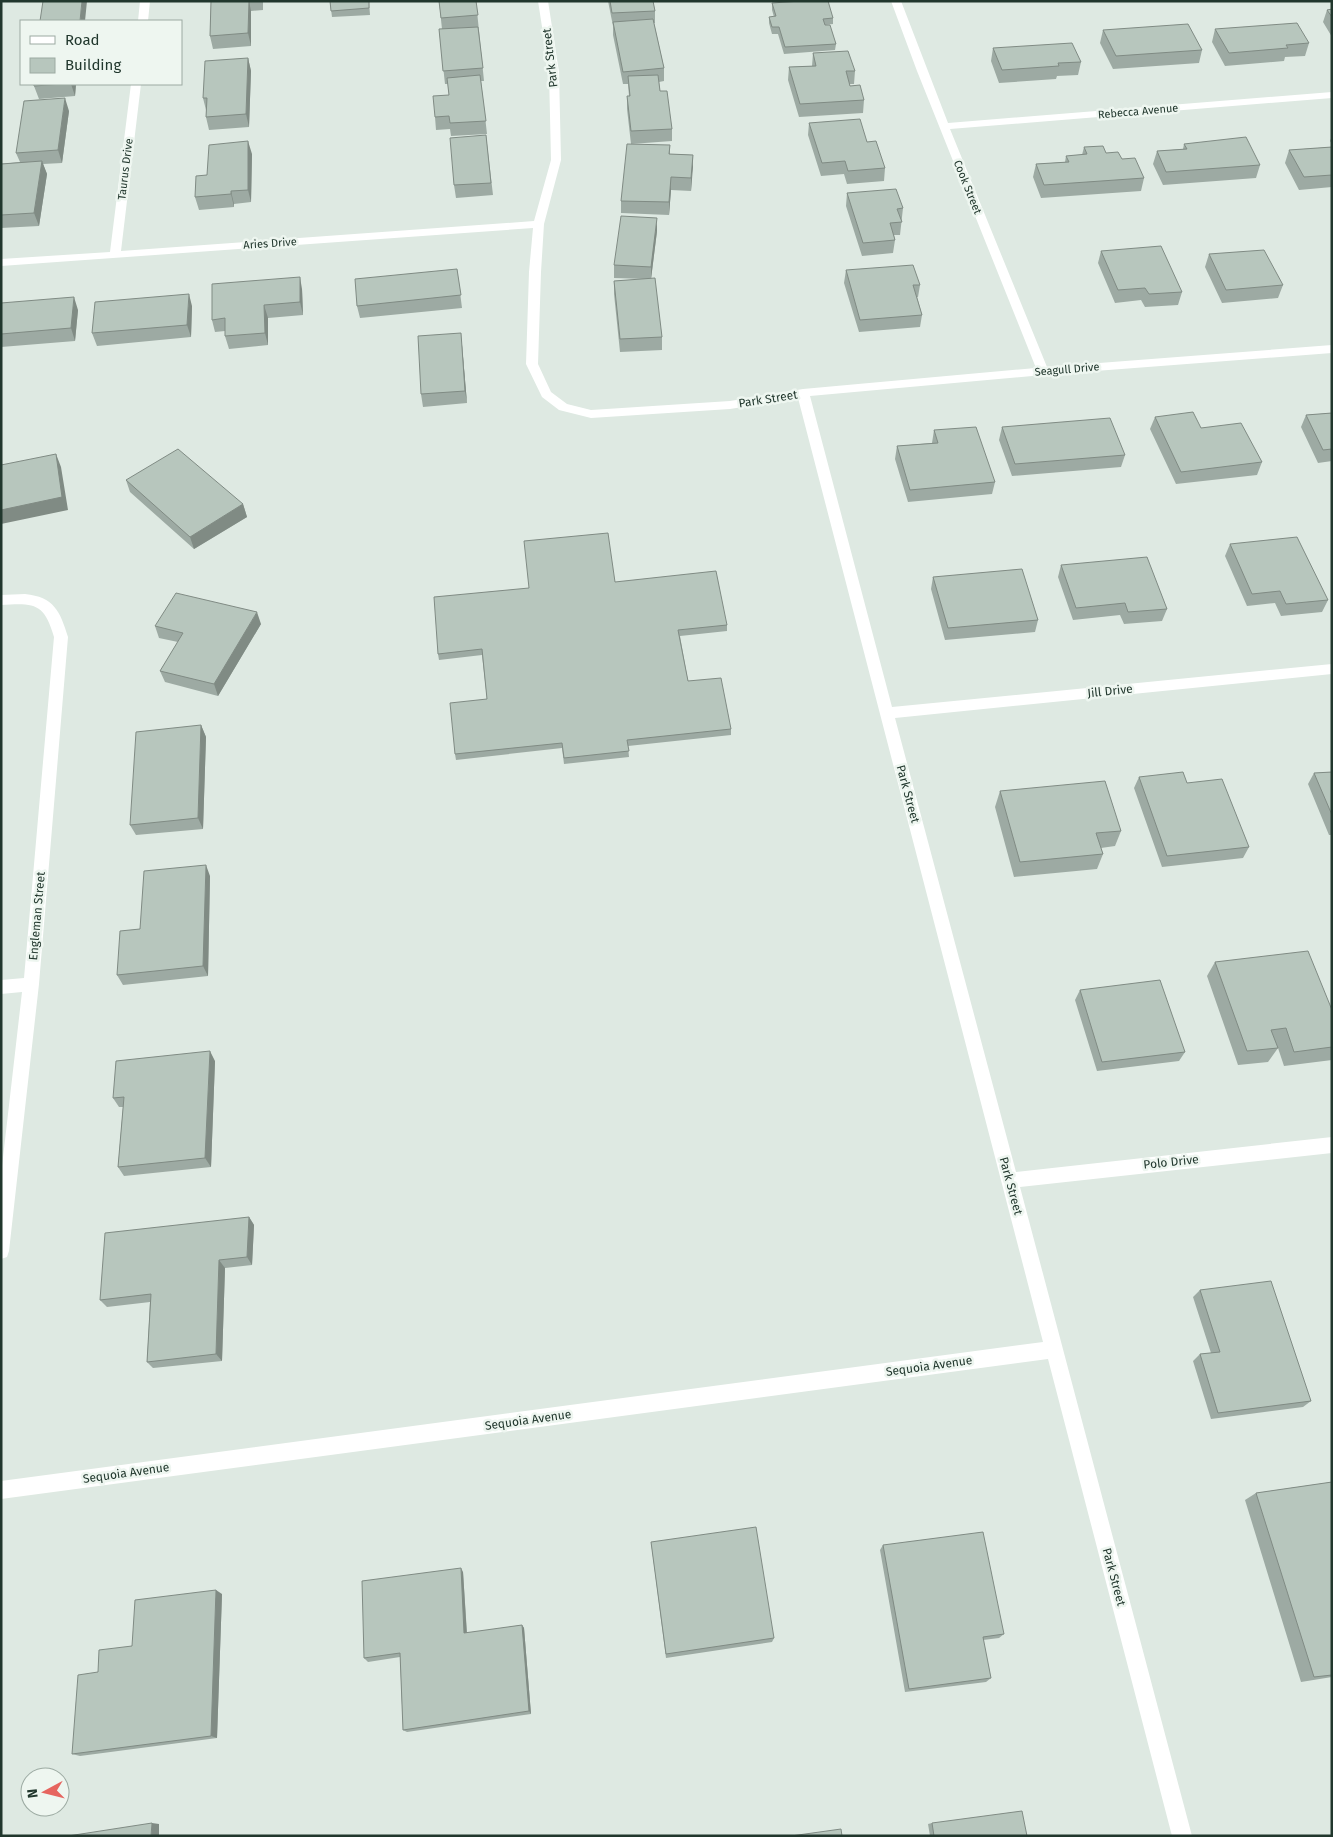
<svg xmlns="http://www.w3.org/2000/svg" width="1333" height="1837" font-family="'Fira Sans',sans-serif">
<rect width="100%" height="100%" fill="#dee9e2"/>
<g fill="none" stroke-linecap="round" stroke-linejoin="round">
<path fill="#fff" fill-rule="evenodd" d="M140 1H150L148 21H138Z
M538 1H548L559 72 561 160 544 224 541 272 538 364 551 392 567 404 591 410 730 401 803 389 1036 368 917 71 891 1H901L948 123 1332 92V98L950 129 1047 367 1332 345V353L1043 375 810 396 892 707 1332 664V674L895 718 1016 1172 1332 1137V1153L1020 1187 1192 1836H1172L1048 1359 1 1499V1481L1043 1342 798 398 730 409 591 418 559 410 542 397 526 364 529 272 533 228 1 266V259L110 252 131 84H141L121 251 534 221 551 160 549 72Z
M25 594C54 597 60 611 68 637L39 984 9 1251 7 1257 1 1259V1175L22 992 1 994V980L24 978 54 637C44 603 35 603 1 605V595Z"/>
</g>
<path fill="#9daaa3" d="M211 1H263V10L251 11V46L213 49 210 36Z
M330 1H369L370 15 332 17Z
M439 1H476L484 81H481L487 134 451 136 450 129 436 130 435 117 449 95 448 84H445L439 29H442Z
M608 1H653L655 11V23H654L664 68V81L659 82 660 91 672 129V141L631 144 627 109V96H629L628 84H623L613 35V26Z
M772 3 833 18V24L825 25 836 44 835 50 784 54 778 34H772L769 23V17H774L772 10Z
M1332 9V37L1323 22 1327 10Z
M1215 29 1309 43 1305 56 1285 57 1284 61 1225 66 1212 42Z
M1103 30 1202 50 1199 63 1113 69 1100 43Z
M993 48 1081 62 1078 75 1057 76 1056 79 999 83 991 61Z
M813 53 855 71 854 84H850V86L864 100 863 113 799 117 788 80 789 67 812 66Z
M248 58 251 71 249 127 209 130 206 117V110L203 98Z
M34 84H76L75 96 39 99 34 86Z
M69 111 62 163 43 164 47 174 39 226 1 228V164L20 162 16 153Z
M809 123 867 142 885 168 884 181 847 184 844 174 821 176 808 135Z
M486 135 493 195 456 198 454 185Z
M1332 136V144L1330 141Z
M1184 144 1260 165 1256 178 1163 185 1153 164 1157 151 1183 149Z
M670 145V154L693 155 691 191 671 190 669 215 621 213V201Z
M1084 147 1106 153 1122 159 1144 178 1141 191 1041 198 1033 177 1036 164 1065 162 1066 156 1082 155Z
M1332 147V187L1299 190 1285 163 1289 150Z
M252 154 251 202 234 204V207L199 210 195 197Z
M847 193 903 208 900 235H894L895 240 893 253 862 256 846 206Z
M657 231 651 279 662 337V350L620 352 614 294V281L645 279 614 278V265Z
M1101 251 1182 292 1178 305 1145 307 1141 300 1115 303 1098 263Z
M1209 254 1283 285 1278 298 1222 303 1205 267Z
M457 269 462 308 360 318 357 306Z
M846 270 920 285 918 297H917L922 315 920 327 859 332 844 283Z
M302 289 303 315 268 318V345L229 349 225 336V331L215 332 212 320Z
M1 303 78 310 75 341 1 347Z
M192 306 191 337 97 346 92 333Z
M462 345 467 403 423 407 421 394Z
M1332 413V461L1318 463 1301 427 1306 415Z
M1155 417 1262 462 1257 475 1176 484 1150 429Z
M1002 427 1125 455 1121 467 1012 476 999 440Z
M934 430 995 482 992 494 908 502 895 459 897 446 932 443Z
M126 480 243 504 247 517 194 549 130 492Z
M1230 544 1328 600 1322 612 1281 616 1275 603 1247 606 1225 556Z
M1061 565 1167 609 1162 621 1124 624 1120 615 1073 620 1058 577Z
M933 577 1038 620 1035 632 945 640 931 589Z
M615 582 727 625V631L680 636 688 681 731 729V735L628 746 629 757 564 764 562 748 456 760 455 754 487 699 482 655 439 660 438 654Z
M261 624 218 696 165 682 160 671 178 642 159 638 155 626Z
M201 725 206 737 203 829 136 835 130 825Z
M1332 772V835H1329L1308 784 1314 773Z
M1139 777 1249 847 1243 858 1162 867 1134 788Z
M1000 791 1121 831 1115 846 1101 848 1103 854 1097 869 1014 877 995 807Z
M210 876 208 976 123 985 117 975 140 929Z
M1215 962 1332 1010V1060L1284 1066 1278 1048 1268 1062 1238 1065 1207 976Z
M1080 990 1185 1052 1179 1061 1097 1071 1075 1000Z
M215 1061 211 1167 124 1176 118 1167 123 1107H119L113 1098Z
M249 1217 254 1225 252 1265 225 1268 222 1361 153 1368 147 1362 150 1302 107 1307 100 1300Z
M1200 1290 1311 1401 1303 1407 1211 1419 1193 1361 1200 1354 1211 1353 1193 1297Z
M1332 1482V1677L1301 1682 1245 1500 1256 1493Z
M651 1542 774 1638 772 1642 666 1658Z
M883 1545 1004 1634 999 1638 983 1640 991 1678 986 1682 905 1692 880 1550Z
M463 1572 467 1633 522 1625 524 1628 531 1714 407 1732 403 1730 400 1657 368 1662 364 1658Z
M222 1594 217 1738 80 1756 72 1754 98 1672 132 1646Z
M932 1823 1027 1836H930L928 1824Z"/>
<path fill="#808b84" d="M82 1H87L85 21H80Z
M249 1 251 11V46L248 33Z
M248 58 251 71 249 127 246 114Z
M71 84H76L75 96Z
M65 98 69 111 62 163 58 150Z
M248 141 252 154 251 202 248 190Z
M693 155V167L691 191V178Z
M42 161 47 174 39 226 34 213Z
M671 177V190L669 215V202Z
M231 191 234 204V207L231 194Z
M657 218V231L651 279V267Z
M300 277 302 289 303 315 300 302Z
M189 294 192 306 191 337 187 325Z
M74 297 78 310 75 341 71 328Z
M264 305 268 318V345L265 333Z
M461 333 462 345 467 403 465 391Z
M56 454 61 467 68 510 1 524V510Z
M243 504 247 517 194 549 190 537Z
M257 612 261 624 218 696 214 684Z
M201 725 206 737 203 829 198 818Z
M206 865 210 876 208 976 203 966Z
M210 1051 215 1061 211 1167 205 1158Z
M249 1217 254 1225 252 1265 247 1257Z
M219 1260 225 1268 222 1361 216 1354Z
M461 1568 463 1572 467 1637 464 1633Z
M216 1590 222 1594 217 1738 211 1736Z
M522 1625 524 1628 531 1714 529 1711Z
M152 1823 159 1824V1836H151Z"/>
<path fill="#b7c6bd" stroke="#808b84" d="M43 1H82L80 21H40Z
M211 1H249L248 33 210 36Z
M330 1H369V8L331 11Z
M439 1H476L478 15 441 18Z
M610 1H653L655 11 612 13Z
M801 1H828L833 18 823 19 825 25H830L836 44 785 47 779 27H772L769 17 776 16 772 3Z
M1332 9V17L1327 10Z
M653 19 664 68 623 72 613 22Z
M1297 23 1309 43 1286 45 1288 48 1229 53 1215 29Z
M1188 24 1202 50 1116 56 1103 30Z
M478 27 483 68 443 71 439 29Z
M1072 43 1081 62 1058 63 1059 66 1002 70 993 48Z
M848 51 855 71H846L850 86 860 85 864 100 800 104 789 67 816 66 813 53Z
M248 58 246 114 206 117 207 98H203L205 61Z
M480 75 486 121 450 123 449 116 435 117 433 96 449 95 447 78Z
M658 75 660 91H667L672 129 631 131 627 96H630L628 76Z
M34 84H63L34 86Z
M65 98 58 150 16 153 24 101Z
M860 119 867 142 876 141 885 168 848 171 845 161 822 163 809 123Z
M486 135 491 183 454 185 450 138Z
M1246 137 1260 165 1166 172 1157 151 1187 149 1184 144Z
M248 141V190L231 191V194L195 197 196 176 207 175 209 145Z
M627 144 670 145 669 154 693 155 691 178 671 177 669 202 621 201Z
M1103 146 1106 153 1118 152 1122 159 1135 158 1144 178 1044 185 1036 164 1069 162 1066 156 1087 154 1084 147Z
M1332 147V175L1304 177 1289 150Z
M42 161 34 213 1 215V164Z
M896 189 903 208 897 209 902 222 890 223 895 240 863 243 847 193Z
M621 216 657 218 651 267 614 265Z
M1161 246 1182 292 1149 294 1145 288 1118 290 1101 251Z
M1264 250 1283 285 1226 290 1209 254Z
M913 265 920 285H913L922 315 860 320 846 270Z
M457 269 461 295 357 306 355 279Z
M300 277V302L264 305 265 333 225 336V318L212 320V284Z
M655 278 662 337 620 339 614 281Z
M189 294 187 325 92 333 95 302Z
M74 297 71 328 1 334V303Z
M461 333 465 391 421 394 418 336Z
M1193 412 1201 428 1241 423 1262 462 1181 472 1155 417Z
M1332 413V449L1323 450 1306 415Z
M1110 418 1125 455 1015 464 1002 427Z
M976 427 995 482 910 490 897 446 938 443 934 430Z
M178 449 243 504 190 537 126 480Z
M56 454 62 497 1 510V465Z
M608 533 615 582 716 571 727 625 678 630 688 681 721 678 731 729 627 740 629 751 564 758 562 743 455 754 450 703 487 699 482 649 438 654 434 597 529 588 524 541Z
M1297 537 1328 600 1286 604 1280 591 1252 594 1230 544Z
M1147 557 1167 609 1128 612 1125 603 1076 608 1061 565Z
M1022 569 1038 620 948 628 933 577Z
M176 593 257 612 214 684 160 671 183 633 155 626Z
M201 725 198 818 130 825 136 732Z
M1183 772 1187 783 1222 779 1249 847 1167 856 1139 777Z
M1332 772V815L1314 773Z
M1105 781 1121 831 1096 833 1103 854 1020 862 1000 791Z
M206 865 203 966 117 975 120 931 140 929 144 871Z
M1308 951 1332 1010V1047L1294 1052 1286 1028 1271 1030 1278 1048 1247 1051 1215 962Z
M1160 980 1185 1052 1102 1062 1080 990Z
M210 1051 205 1158 118 1167 124 1097 113 1098 116 1061Z
M249 1217 247 1257 219 1260 216 1354 147 1362 151 1294 100 1300 105 1233Z
M1271 1281 1311 1401 1218 1413 1200 1354 1220 1352 1200 1290Z
M1332 1482V1675L1314 1677 1256 1493Z
M756 1527 774 1638 666 1654 651 1542Z
M983 1532 1004 1634 983 1637 991 1678 909 1689 883 1545Z
M461 1568 464 1633 522 1625 529 1711 403 1730 400 1653 364 1658 362 1581Z
M216 1590 211 1736 72 1754 78 1675 98 1672 99 1650 132 1646 135 1600Z
M1022 1811 1027 1836H934L932 1823Z
M152 1823 151 1836H68Z
M841 1829 842 1836H791Z"/>
<g text-anchor="middle" stroke-width="5" stroke-linejoin="round" paint-order="stroke">
<g font-size="11" fill="#21372d" stroke="#eef6f0">
<text transform="translate(1138 111) rotate(-5)" y="4">Rebecca Avenue</text>
<text transform="translate(125 169) rotate(-83)" y="4">Taurus Drive</text>
<text transform="translate(968 187) rotate(68)" y="4">Cook Street</text>
<text transform="translate(270 243) rotate(-4)" y="4">Aries Drive</text>
<text transform="translate(1067 369) rotate(-5)" y="4">Seagull Drive</text>
</g>
<g font-size="12" fill="#21372d" stroke="#eef6f0">
<text transform="translate(550 58) rotate(-97)" y="4">Park Street</text>
<text transform="translate(768 399) rotate(-9)" y="4">Park Street</text>
<text transform="translate(1110 691) rotate(-6)" y="4">Jill Drive</text>
<text transform="translate(908 794) rotate(75)" y="4">Park Street</text>
<text transform="translate(37 916) rotate(-85)" y="4">Engleman Street</text>
<text transform="translate(1171 1162) rotate(-6)" y="4">Polo Drive</text>
<text transform="translate(1011 1186) rotate(75)" y="4">Park Street</text>
<text transform="translate(929 1366) rotate(-8)" y="4">Sequoia Avenue</text>
<text transform="translate(528 1420) rotate(-8)" y="4">Sequoia Avenue</text>
<text transform="translate(126 1473) rotate(-8)" y="4">Sequoia Avenue</text>
<text transform="translate(1114 1577) rotate(75)" y="4">Park Street</text>
</g>
</g>
<rect width="1333" height="1837" fill="none" stroke="#21372d" stroke-width="5"/>
<rect x="20" y="20" width="162" height="65" fill="#eef6f0" stroke="#9caaa2"/>
<rect x="30" y="36" width="25" height="8" fill="#ffffff" stroke="#9caaa2"/>
<text x="65" y="45" font-size="15" fill="#21372d">Road</text>
<rect x="30" y="58" width="25" height="15" fill="#b7c6bd" stroke="#9caaa2"/>
<text x="65" y="70" font-size="15" fill="#21372d">Building</text>
<g transform="translate(45 1792) rotate(263)"><circle r="24" fill="#eef6f0" stroke="#9caaa2"/>
<path d="M0-4L9 19L0 12L-9 19Z" fill="#e6655f"/>
<text y="-8" font-size="14" font-weight="bold" text-anchor="middle" fill="#21372d">N</text>
</g>
</svg>
